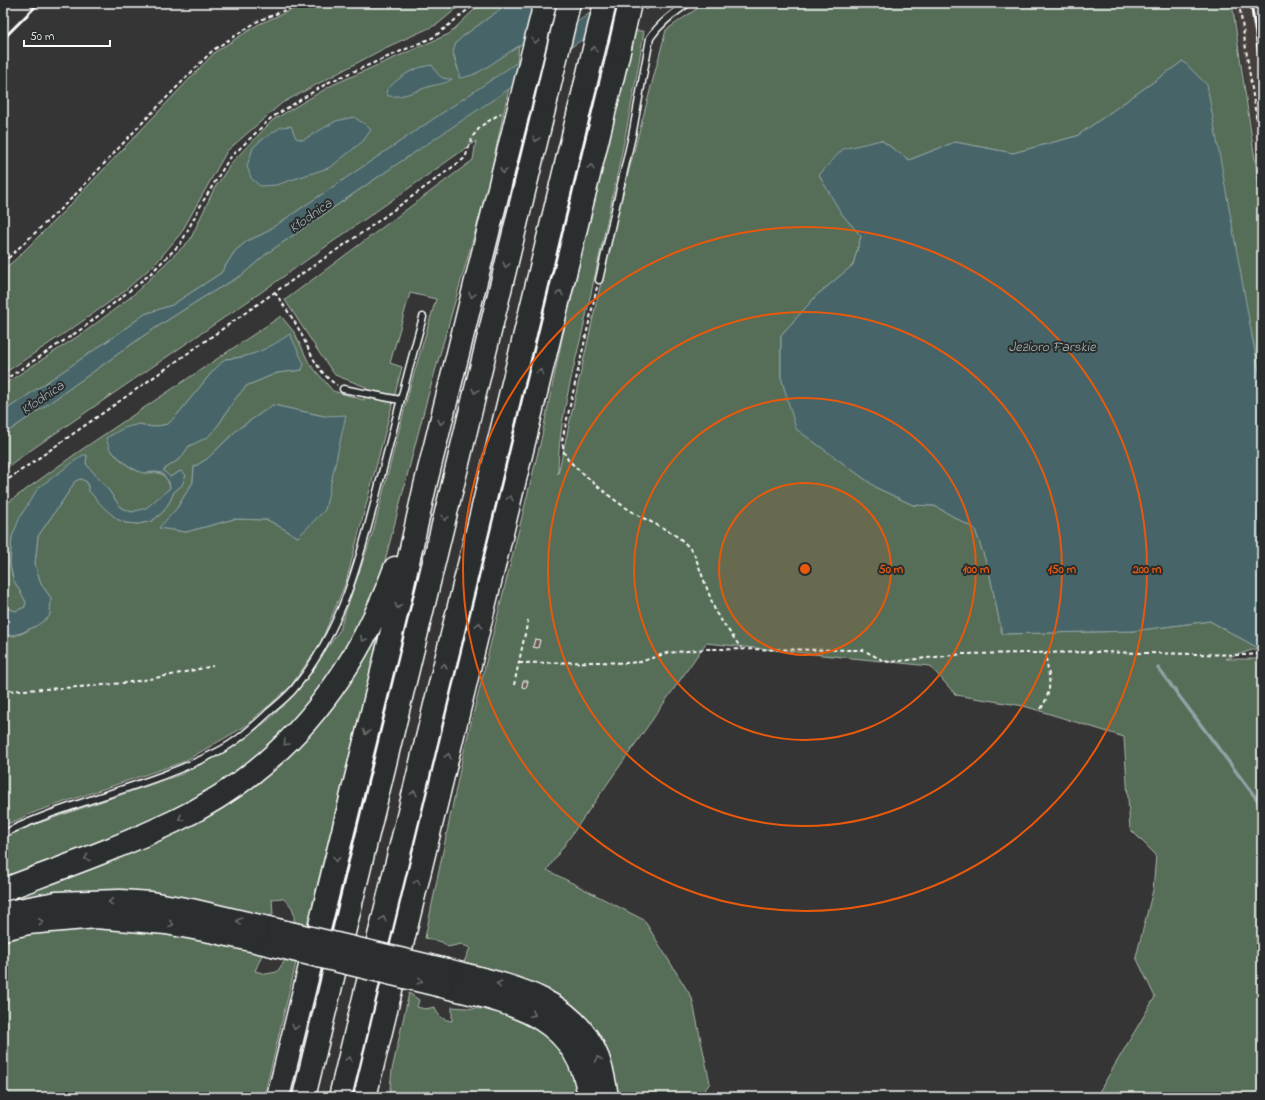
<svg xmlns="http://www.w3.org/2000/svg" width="1265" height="1100" font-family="'Indie Flower',sans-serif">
<rect width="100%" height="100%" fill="#363535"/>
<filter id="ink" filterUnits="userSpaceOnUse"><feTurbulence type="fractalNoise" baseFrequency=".025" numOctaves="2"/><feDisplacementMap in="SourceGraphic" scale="8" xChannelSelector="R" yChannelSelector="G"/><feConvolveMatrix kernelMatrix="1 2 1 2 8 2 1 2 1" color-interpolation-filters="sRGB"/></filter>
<g filter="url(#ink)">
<path fill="#453f3d" d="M1234 3H1262V194Z"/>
<path fill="#576d59" stroke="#abb6ac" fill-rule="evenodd" d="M307 3H463L438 24 385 48 282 103 227 151 181 233 156 263 122 293 80 323 3 374V270L17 258 70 205 215 52 259 24Z
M481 3H509L462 37C449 50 454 57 459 72L475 74 519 46 517 63 263 234 247 241 235 251 221 273 172 305 145 314 112 338 3 412V385L86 331 132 296 190 240 214 189 233 161 273 120 332 85 449 34Z
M705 3H1232L1262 207V386L1252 336 1183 61 1077 136 1013 153 955 142 909 160 881 140 841 213 861 236 853 265 817 295 781 335V377L797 429 877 488 913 505 935 506 975 529 989 571 1002 634 1133 631 1210 621 1258 648 1226 659H1262V1097H1096L1155 997 1136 957 1153 890 1156 855 1130 829 1124 737 1024 706 956 695 930 666 706 643 547 870 644 920 692 998 710 1083 700 1097H615L564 1000 529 981 492 973V969L464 962 470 948 461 944 448 947 442 942 425 938 463 755 541 440 562 339 634 31H644C630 124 608 216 588 307 576 362 558 418 558 474L610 242 666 30Z
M509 88 487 190 426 403 380 580 333 676 255 762 161 820 3 881V838L27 827 182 774 232 748 272 717 304 682 339 631 373 532 410 387 436 299 410 293 390 363 402 367 346 582 320 644 290 687 244 727 183 762 38 811 3 826V635C19 641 39 623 50 614L51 598 41 584 35 564 38 536 70 490 75 480 81 479 87 482 89 491 117 519 126 523 138 524 152 521 163 512 170 501 174 492 182 485 181 471 170 477 163 470 181 458 189 446 208 436 219 424 235 399 246 386 277 373 302 370 296 349 290 335C283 338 276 344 269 348 256 355 239 358 225 359L213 371 177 415 168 424 152 427 139 424 110 450C119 458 129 469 141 472 150 475 158 469 165 477 168 481 169 483 170 488L146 509 132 512 121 508 107 488 86 464 87 455 12 537 10 564 13 579 26 602 25 607 16 611 3 607V506L78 452 281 316 294 332 309 363 333 391 364 400 366 387 335 375 322 357 285 300 473 160 476 141 260 293 15 461 3 471V435L45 406 146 334 202 298 242 275 266 254 426 144ZM273 405 324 416 298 537 268 520 234 519 186 532 160 528 177 508 193 482 194 467 207 459 238 429Z
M384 619C357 721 333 824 307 925L294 922C295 910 292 905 282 898L272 899 273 915 260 918 3 905V899L240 792Z
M93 926 158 928 264 950 255 971 266 974 277 972 285 960 296 963 264 1097H3V938L39 930Z
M409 993 419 1000 417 1007 425 1009 435 1007C437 1016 444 1020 452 1021V1007L482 1009 488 1004 540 1029 572 1064 579 1097H389L392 1070Z"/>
<path fill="#476568" stroke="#91a3a4" d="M509 3H580C555 21 529 40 502 57 488 66 475 77 459 78V72L453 52 456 43 462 37Z
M605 3H637L372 181 266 254 242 275 202 298 146 334 45 406 3 435V412L112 338 145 314 172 305 221 273 235 251 247 241 263 234Z
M1183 61 1207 85 1252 336 1262 386V648H1258L1210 621 1133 631 1002 634 989 571 975 529 935 506 913 505 877 488 796 429 781 377V335L817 295 853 265 861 236 841 213 819 175 843 149 881 140 909 160 955 142 1013 153 1077 136Z
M432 65C439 75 438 79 452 79 446 84 439 84 431 86 417 90 404 98 388 96L386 91C398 77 414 67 432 65Z
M354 117 366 125 371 130 363 141 331 167 276 185 260 186 251 178 247 166 253 148 260 141 281 127 291 126 296 138 303 140 336 121Z
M290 334 304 364 302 370 277 373 246 386 235 399 219 424 208 437 189 446 181 458 163 470 170 477 181 471 186 475 182 485 174 492 170 501 163 512 152 521 138 524 126 523 117 519 104 508 89 491 87 482 81 479 75 481 70 490 38 536 35 564 41 584 51 598 50 614 48 618 36 626 21 633 7 636 3 635V607L16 611 25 607 26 602 13 579 10 564 12 537 20 517 38 488 83 455H87L86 464 107 488 121 508 132 512 146 508 170 488 169 482 162 473 156 472 142 473 130 467 110 450 106 438 124 428 139 424 152 427 168 424 177 415 213 371 225 359C251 358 269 348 290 334Z
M273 405 324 416 346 415 325 510 298 537 268 520 234 519 186 532 159 528 177 508 193 482 194 467 207 459 238 429Z"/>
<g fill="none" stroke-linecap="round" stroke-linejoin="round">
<path stroke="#91a3a4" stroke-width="3.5" d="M1158 668 1262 806"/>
</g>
<path fill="#67574f" stroke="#fff" d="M535 639 540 640 538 648 533 647Z
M523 681H528L526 688 522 687Z"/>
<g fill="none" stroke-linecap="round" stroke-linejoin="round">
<g stroke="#fff" stroke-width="9">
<path id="service" d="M599 280 632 136 650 38C660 23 673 14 688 3
M343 389 400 400
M3 834C72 800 149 787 217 752 237 742 253 727 269 712 277 705 286 698 293 690 346 627 363 546 383 469 396 418 409 368 423 317"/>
</g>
<g stroke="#fff" stroke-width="25">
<path id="motorway" d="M3 890C61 868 121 847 177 820 285 768 354 678 395 568
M3 913 56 903 120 901 151 903 191 910 277 930
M3 929 28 923 96 917 166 923 215 932 273 945
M446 970C505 985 573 995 598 1058 603 1071 605 1084 607 1097
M442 986C510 1003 578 1014 589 1097
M278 1097 400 598 425 486 516 120
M304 1097 546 101
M340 1097 585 86
M365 1097 620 47"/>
</g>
<path stroke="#fff" stroke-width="2" stroke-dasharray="4 3" stroke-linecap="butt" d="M1239 3 1262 155
M646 9 654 3
M3 263 73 197 142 123 213 50 258 21 303 3
M597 287 562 441 564 452 568 460C587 477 606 495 628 509 651 525 680 530 695 556L716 613 741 648
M275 292C281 302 288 311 294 321 308 343 313 370 337 385
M3 381 83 328 149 275 181 243 202 203 229 159 271 118 329 82 434 37 476 3
M3 483 275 292 366 230 465 158 473 136 481 126 501 113
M519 663 597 662 626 663 640 662 667 653 707 649 863 650 884 661 890 662 963 654 1097 652 1244 655 1262 654
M514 685 528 620
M3 691C40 689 76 688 113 684 147 681 180 673 213 666
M1041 709C1054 688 1049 676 1045 653"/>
<use href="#service" stroke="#2a2d2e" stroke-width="6"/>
<use href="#motorway" stroke="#2a2d2e" stroke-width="22"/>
<path stroke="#fff" stroke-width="3" d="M1251 3 1262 74
M3 39 39 3"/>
<g stroke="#fff" stroke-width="25" stroke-linecap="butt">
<path id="motorway-bridge" d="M620 47 630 3
M585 86 605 3
M546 101 569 3
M516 120 545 3
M277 930 446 970
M273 945 442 986"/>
</g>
<use href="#motorway-bridge" stroke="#2a2d2e" stroke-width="22"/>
</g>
<defs><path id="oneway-chevron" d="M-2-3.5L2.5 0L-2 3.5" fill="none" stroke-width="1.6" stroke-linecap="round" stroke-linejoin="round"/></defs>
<g stroke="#6a6c6d">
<use href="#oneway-chevron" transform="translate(535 41) rotate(104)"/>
<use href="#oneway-chevron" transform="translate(594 49) rotate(-76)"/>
<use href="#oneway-chevron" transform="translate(536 139) rotate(104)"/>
<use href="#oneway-chevron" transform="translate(591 167) rotate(-76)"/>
<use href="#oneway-chevron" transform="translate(503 171) rotate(104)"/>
<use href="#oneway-chevron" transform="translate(506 265) rotate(104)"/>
<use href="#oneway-chevron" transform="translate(560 293) rotate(-76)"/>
<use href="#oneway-chevron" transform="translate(472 295) rotate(104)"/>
<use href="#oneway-chevron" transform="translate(540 372) rotate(-76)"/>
<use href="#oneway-chevron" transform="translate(475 391) rotate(104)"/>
<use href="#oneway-chevron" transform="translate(441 422) rotate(104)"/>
<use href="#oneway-chevron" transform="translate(510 498) rotate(-76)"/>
<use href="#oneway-chevron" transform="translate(445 518) rotate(104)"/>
<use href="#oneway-chevron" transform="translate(398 606) rotate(104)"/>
<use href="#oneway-chevron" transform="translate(479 625) rotate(-76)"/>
<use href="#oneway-chevron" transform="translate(363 639) rotate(119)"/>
<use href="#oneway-chevron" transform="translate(444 666) rotate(-76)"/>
<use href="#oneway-chevron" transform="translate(366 732) rotate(104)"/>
<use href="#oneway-chevron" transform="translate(286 743) rotate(134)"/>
<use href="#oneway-chevron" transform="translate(448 756) rotate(-76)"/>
<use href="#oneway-chevron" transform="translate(414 793) rotate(-76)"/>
<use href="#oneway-chevron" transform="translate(181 818) rotate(152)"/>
<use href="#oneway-chevron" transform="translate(87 858) rotate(159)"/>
<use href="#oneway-chevron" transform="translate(336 859) rotate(104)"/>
<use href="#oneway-chevron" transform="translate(417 882) rotate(-76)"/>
<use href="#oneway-chevron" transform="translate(111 902) rotate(179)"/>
<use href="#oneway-chevron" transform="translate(383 919) rotate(-76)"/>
<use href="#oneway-chevron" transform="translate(239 921) rotate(-167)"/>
<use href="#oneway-chevron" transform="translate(41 922) rotate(-5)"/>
<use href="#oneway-chevron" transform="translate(171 924) rotate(10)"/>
<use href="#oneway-chevron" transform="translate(420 981) rotate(14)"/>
<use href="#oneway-chevron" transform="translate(499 984) rotate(-166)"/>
<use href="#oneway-chevron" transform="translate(533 1014) rotate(27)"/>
<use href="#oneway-chevron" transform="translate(295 1027) rotate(104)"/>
<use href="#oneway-chevron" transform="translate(349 1059) rotate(-76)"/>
<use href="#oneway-chevron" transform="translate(598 1059) rotate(-112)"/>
</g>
</g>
<circle cx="805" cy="569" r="86" fill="#e8590c" fill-opacity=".12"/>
<g fill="none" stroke="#e8590c" stroke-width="2">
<circle cx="805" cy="569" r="86"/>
<circle cx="805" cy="569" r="171"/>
<circle cx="805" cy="569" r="257"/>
<circle cx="805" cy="569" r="342"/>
</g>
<g text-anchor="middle" stroke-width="4" stroke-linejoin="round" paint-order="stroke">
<g font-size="14" font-style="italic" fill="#acbabb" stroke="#2a2d2e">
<text transform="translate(310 215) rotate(-35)" y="5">Kłodnica</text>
<text x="1052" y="351">Jezioro Farskie</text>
<text transform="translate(42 397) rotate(-34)" y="5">Kłodnica</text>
</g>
</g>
<circle cx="805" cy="569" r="6" fill="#e8590c" stroke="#2a2d2e" stroke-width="2"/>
<g font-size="12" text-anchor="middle" font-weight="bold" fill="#e8590c" stroke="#2a2d2e" stroke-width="4" stroke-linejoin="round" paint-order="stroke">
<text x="891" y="573">50 m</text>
<text x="976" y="573">100 m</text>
<text x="1062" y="573">150 m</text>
<text x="1147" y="573">200 m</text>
</g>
<rect width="1265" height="1100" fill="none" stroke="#2a2d2e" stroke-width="16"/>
<rect x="8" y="8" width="1249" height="1084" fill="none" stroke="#fff" stroke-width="1.5" filter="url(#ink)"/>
<path d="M24 40v6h86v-6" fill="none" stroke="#ffffff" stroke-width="2"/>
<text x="30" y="40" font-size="12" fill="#ffffff" stroke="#2a2d2e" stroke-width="3" paint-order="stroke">50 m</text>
</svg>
